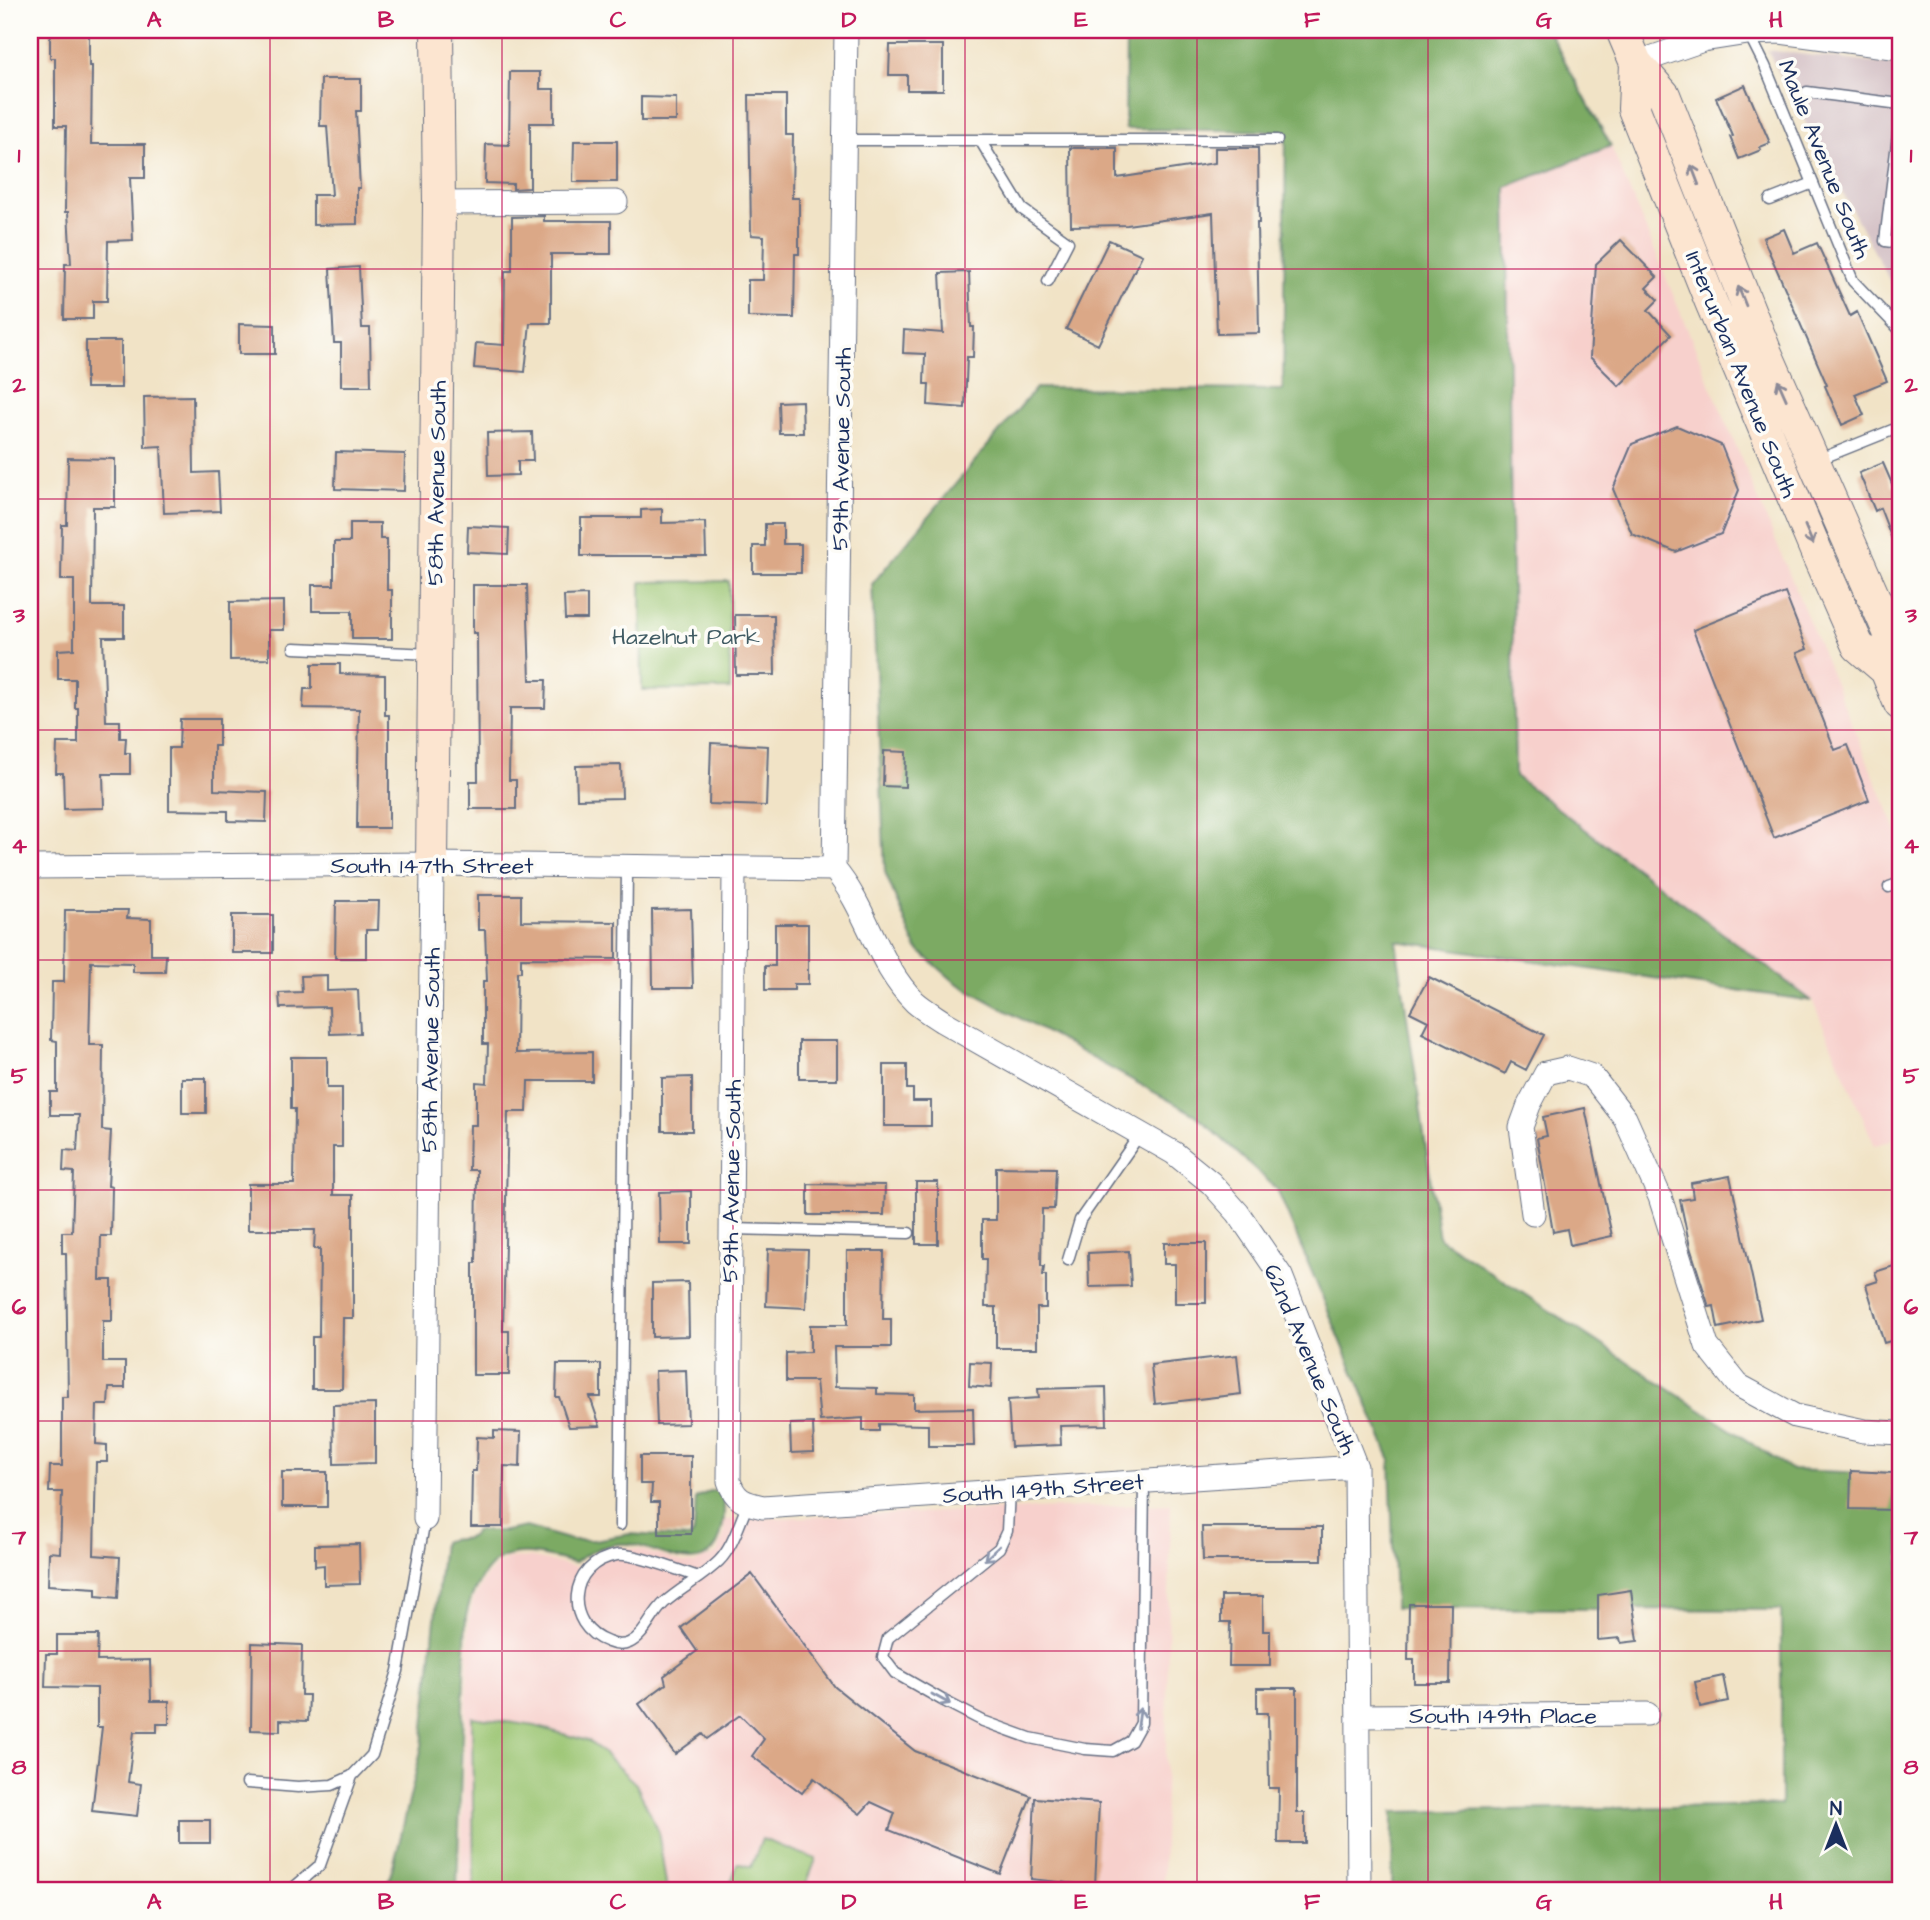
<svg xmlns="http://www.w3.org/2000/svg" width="1930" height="1920" font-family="'Architects Daughter',sans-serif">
<rect width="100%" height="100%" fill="#fdfcf7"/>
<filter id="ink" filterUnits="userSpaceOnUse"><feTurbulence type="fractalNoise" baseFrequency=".0143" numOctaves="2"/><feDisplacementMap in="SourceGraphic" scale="14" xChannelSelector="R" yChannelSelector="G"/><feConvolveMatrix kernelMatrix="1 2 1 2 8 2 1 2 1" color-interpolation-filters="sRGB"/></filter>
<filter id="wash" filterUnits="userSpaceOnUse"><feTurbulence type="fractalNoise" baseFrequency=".00686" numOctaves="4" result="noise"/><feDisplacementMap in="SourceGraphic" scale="28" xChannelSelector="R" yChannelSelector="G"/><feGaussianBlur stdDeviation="1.57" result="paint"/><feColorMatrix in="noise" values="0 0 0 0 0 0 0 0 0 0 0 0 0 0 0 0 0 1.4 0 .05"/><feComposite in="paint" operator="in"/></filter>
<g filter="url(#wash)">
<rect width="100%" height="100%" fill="#f1e3c6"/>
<path fill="#f7d0cc" d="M1611 146 1900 839V1136L1875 1146 1812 1000 1515 776 1506 187Z
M1171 1504 1163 1890H460L469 1617 474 1598 486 1576 496 1566 507 1559 529 1557 576 1567 598 1552 620 1547 642 1550 684 1563H695L717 1553 725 1532 724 1520Z"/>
<path fill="#d2bec3" d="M1767 50 1900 66V300Z"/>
<path fill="#9ac471" stroke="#5a7a68" stroke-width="2" d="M729 581 730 689 642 690 641 582Z
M472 1717 535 1726 591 1742 636 1784 658 1830 667 1890H474Z
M762 1839 816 1859 804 1890H728L738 1863 751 1867Z"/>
<path fill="#7baa63" stroke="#4b6c60" stroke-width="2" d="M1126 30H1548L1611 146 1506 187 1515 776 1812 1001 1396 941 1439 1238 1792 1470 1893 1474 1900 1498V1890H1392L1393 1812 1781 1805V1610L1395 1608 1390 1458 1277 1189 1196 1115 956 983 916 948 885 872 872 584 1036 388 1283 390 1286 131 1125 129Z
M710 1491H718L723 1494C725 1508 724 1524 720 1537 706 1581 658 1548 630 1544 610 1542 589 1551 574 1563 554 1558 529 1550 508 1556 484 1562 470 1596 466 1617L457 1890H386L398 1848 422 1746 443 1542C454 1536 467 1544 476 1531H505L526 1527 571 1540H594L630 1534 689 1538 693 1535 694 1531 696 1498Z"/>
<g id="blocks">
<path fill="#dba887" d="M50 30H89V66H92L91 144H145V178H130L133 240 108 241 107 301H93V319H64L65 264H71L68 212H65L66 126H55V58H50Z
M890 45H943V90H907V75H889Z
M510 72H540V89H554V123H530V188L513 189V184L485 183 486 144 509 145Z
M321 79H361V111H356L360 188H357V224L313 225V195H332L327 126H320Z
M1745 85 1770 143 1760 147 1761 150 1739 159 1730 137 1733 136 1716 98Z
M749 95H786V135H793L792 198H799V254H795L794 318 748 317V280H763L764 236 751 235Z
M641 97 676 98V121H641Z
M574 141H617V182H573Z
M1070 148H1117V178L1215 163V148H1258L1259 223H1257L1259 333 1217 334 1213 213 1127 225 1071 226Z
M544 216V221H611V254H551V323H530L525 372 474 368 476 343 504 345 505 271H512V217Z
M1784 229 1794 253 1817 243 1850 316 1857 312 1887 381 1855 394 1864 415 1842 425 1825 386 1827 385 1763 238Z
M1109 240 1142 255 1098 345 1066 329Z
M1621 240 1657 277 1646 288 1658 300 1648 310 1671 335 1619 386 1590 357 1596 264Z
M359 267 362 328H370L371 386H341V343H334L330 269Z
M969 272 971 327H974L973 357H967L965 408 928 405 929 384H924L925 354 903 353 904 330 943 333 940 273Z
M239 324 275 325V354H239Z
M86 341H121V388H86Z
M193 396 194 473 218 472 220 511 164 513 161 446 145 447 144 397Z
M802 401 803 433H779L778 402Z
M1677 426 1721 445 1739 490 1721 534 1676 552 1632 534 1613 489 1632 444Z
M532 432 533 461H518V475L488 476 487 433Z
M336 452 405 454 404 491 335 489Z
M68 458 115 459V507H93L92 606H124V637H103L106 721H120V738H126L125 753H130V774H103L104 808 64 809 63 773H56L57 743H78V708H75V679H58V650L74 649V580H61L62 525H67Z
M1883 463 1893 486 1900 483 1899 557 1880 508 1875 511 1859 473Z
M662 509V523L705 522 706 556H581V518H641V510Z
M350 523H380V539H387V590H392V639H352V611H312V585H334V542H350Z
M765 524H783V544H801V573H753V546H765Z
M468 526 509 528 508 554 467 552Z
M473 585H527L530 680H546L545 708H510L509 780H516V809H470V781H478L477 633H473Z
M1785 593 1807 649 1797 653 1835 750 1848 745 1869 800 1774 838 1693 630Z
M587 595V619H565L564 596Z
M284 601V630H269V659L230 660V602Z
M735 615H774L775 675H736Z
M312 664H340V674L385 675V715H389V828H357L359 709 303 708 304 689H312Z
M180 719H219V746H214V790L267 792 266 822 228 821V811L169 810V748H179Z
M711 743 768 746 766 806 709 804Z
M884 751 906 752 905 787 883 786Z
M621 765 622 798 577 799 576 766Z
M478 895H521V921L616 922V959L521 958V972H517L516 1053 592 1052V1081H528L527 1112H508L503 1331H509V1375H473V1263H476L477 1170H469L470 1125H476V1082L487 1083 488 1044H483V981H487L485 930H478Z
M336 901H379L378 930H366V958H335Z
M691 909 693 988H653L652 910Z
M65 910H128L127 918 151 919V955H166L165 972H133V963L91 962 89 1045H103L102 1130 111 1131 108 1186 112 1187 111 1236H101L100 1280H112V1321H103V1362H125V1388H109L108 1405H97L96 1444 107 1445V1462H96L94 1555 120 1557 118 1598 96 1596V1588L48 1585 49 1552 60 1553 62 1492H49L50 1466H62V1397H68L66 1253H62V1232H72L74 1172 63 1171 64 1150 77 1151 79 1115H50V1092H57V1041L51 1040 52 982H64Z
M232 915H273V953H232Z
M775 924H808V984H794V990H765V966H775Z
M327 975V991L358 990 360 1033 330 1034 329 1007 280 1008 279 993 302 992 301 976Z
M1429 977 1544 1035 1526 1070 1511 1062 1505 1074 1422 1033 1428 1021 1410 1012Z
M799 1041H837V1079H799Z
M291 1057H327V1088H342V1147H333V1195H353V1318H343L342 1389H312V1337H319L320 1249H314L315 1230H248V1184H294L295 1109H291Z
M884 1065H907V1089H913V1101H931V1126H884Z
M692 1077V1131H662V1078Z
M182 1078H206V1113H182Z
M1585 1108 1612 1236 1570 1245 1567 1229 1553 1232 1537 1138 1547 1136 1543 1117Z
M996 1167 1056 1168 1054 1209H1042L1041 1266H1044L1043 1275H1046V1308H1037V1348H996V1307H985L986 1259H982V1220H996Z
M1730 1176 1761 1319 1718 1328 1714 1306 1709 1307 1690 1247 1680 1200 1693 1198 1691 1183Z
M916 1182H938V1244H916Z
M808 1184 885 1185 884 1215H808Z
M691 1191V1244H660L659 1192Z
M1164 1243H1206V1303H1175V1264H1164Z
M768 1249 808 1250 806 1308 766 1306Z
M847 1251H884L883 1319H891V1347H834L835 1387 877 1388V1394L914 1395V1409L973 1408 974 1446H928V1425L879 1424V1431H863V1418L820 1421 816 1381H786V1353L810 1352V1325H847Z
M1129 1251 1131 1286 1089 1287 1088 1253Z
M1900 1264V1338L1884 1343 1866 1285 1878 1281 1875 1272Z
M688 1282 689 1336 652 1337V1283Z
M1237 1355 1241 1394 1155 1404 1151 1365Z
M970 1362 992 1363 991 1388 969 1386Z
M557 1364H601V1397H590L600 1426 569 1427 559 1397H556Z
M686 1370 688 1424 657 1425 655 1371Z
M1106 1387 1107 1425 1060 1426 1061 1445 1011 1447 1008 1400 1039 1398 1038 1389Z
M375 1404V1463L334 1464 333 1405Z
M813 1423 814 1452 791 1453 790 1424Z
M494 1431 521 1432 520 1467 504 1466 503 1527H471L472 1471H476L477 1437 494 1438Z
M640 1456H691V1534H659V1502H651L652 1484H640Z
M1851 1471 1893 1473 1892 1510 1850 1509Z
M282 1472H327V1507H282Z
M1202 1527H1322V1560H1203Z
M359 1544 360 1584 324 1585V1565L315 1566V1545Z
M752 1574 835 1687 915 1751 1031 1796 1000 1874 889 1830 895 1813 871 1802 860 1814 814 1778 802 1793 752 1756 764 1739 740 1715 707 1739 703 1734 675 1754 639 1704 666 1684 664 1676 697 1651 681 1628Z
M1631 1590 1638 1641 1621 1643 1620 1638 1598 1640V1595Z
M1221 1596H1263V1631H1270V1666H1229L1230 1622H1221Z
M1409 1604H1451L1450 1683H1414V1660H1408Z
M57 1635H98L97 1661 150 1660 151 1701H169V1724H157V1732H134L128 1782 141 1784 137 1816 92 1811 102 1727H97V1688L45 1687 46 1654H57Z
M252 1643 302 1645 301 1695H309L308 1721 280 1720V1731L251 1730Z
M1723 1676 1728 1701 1700 1707 1695 1682Z
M1257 1688H1297V1813H1305V1843H1278L1279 1788H1269L1268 1713H1257Z
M1035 1798 1099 1803 1095 1886 1031 1879Z
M179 1820H210V1843H179Z"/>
</g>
</g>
<g filter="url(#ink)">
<use href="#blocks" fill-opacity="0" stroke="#666e82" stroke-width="2"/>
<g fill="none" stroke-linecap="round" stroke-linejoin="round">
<g stroke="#666e82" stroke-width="13">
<path id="lane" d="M1749 34 1765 66 1853 281 1900 330
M1807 92 1900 104
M1900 118 1885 241 1900 243
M845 140H1277
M980 140 1022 209 1068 242 1048 281
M1770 200 1813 183
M1815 461 1900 427
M294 648 432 654
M1889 887 1900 883
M731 1229 909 1233
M1068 1260 1080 1220 1140 1134
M1009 1490 1007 1531 999 1548 888 1638 883 1657 895 1673 944 1701 983 1721 1030 1738 1085 1749 1113 1751 1131 1741 1141 1723 1144 1481
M620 1525 627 867
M699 1577C680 1571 634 1553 617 1555 567 1563 563 1626 608 1642 615 1645 622 1646 629 1643 645 1636 651 1615 664 1603 681 1588 703 1577 719 1561 733 1547 740 1521 748 1504
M247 1783 298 1787 332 1785 352 1776 372 1755 398 1671 425 1519
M291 1890 320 1865 352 1776"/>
</g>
<g stroke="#666e82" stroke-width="25">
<path id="street" d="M1636 63 1703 40 1748 33 1780 32 1900 48
M439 203 616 202
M30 867 432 864 834 869
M734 868 729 1481C735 1500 744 1503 763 1507L1356 1467
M834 869C868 909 877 965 915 1002 923 1009 933 1015 942 1021L1174 1153 1211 1183 1238 1213 1281 1276 1356 1467 1359 1890
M834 869 846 30
M1533 1214 1521 1127 1529 1105 1546 1073 1568 1068 1592 1076 1625 1118 1660 1197 1707 1346 1738 1385 1795 1416 1864 1431 1900 1433
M425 1519 432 864
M1359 1716 1647 1714"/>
</g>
<g stroke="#666e82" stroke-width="34">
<path id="secondary" d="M1622 30 1636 63 1664 95 1766 353 1890 634 1886 670
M1636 63 1634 109 1711 302 1819 558 1858 646 1886 670 1900 704
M432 864 439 203 437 30"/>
</g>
<use href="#lane" stroke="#fff" stroke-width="10"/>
<use href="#street" stroke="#fff" stroke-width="23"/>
<use href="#secondary" stroke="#fce5d0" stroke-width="32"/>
</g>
<defs><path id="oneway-shaft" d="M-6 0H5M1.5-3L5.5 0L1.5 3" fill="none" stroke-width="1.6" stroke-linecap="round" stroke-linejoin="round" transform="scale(1.75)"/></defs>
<g stroke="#8c8a97">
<use href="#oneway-shaft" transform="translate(1695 175) rotate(-111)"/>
<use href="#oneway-shaft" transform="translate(1742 296) rotate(-112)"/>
<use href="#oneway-shaft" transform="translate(1782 390) rotate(-114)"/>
<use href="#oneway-shaft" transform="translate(1809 535) rotate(67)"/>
</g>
<g stroke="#8d97ae">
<use href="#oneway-shaft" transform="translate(992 1553) rotate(137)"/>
<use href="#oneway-shaft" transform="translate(941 1699) rotate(29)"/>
<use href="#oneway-shaft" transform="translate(1139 1718) rotate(-82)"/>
</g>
</g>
<path fill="none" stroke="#c2185b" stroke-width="2" stroke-opacity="0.55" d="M270 30V1890M502 30V1890M733 30V1890M965 30V1890M1197 30V1890M1428 30V1890M1660 30V1890M30 269H1900M30 499H1900M30 730H1900M30 960H1900M30 1190H1900M30 1421H1900M30 1651H1900"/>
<g text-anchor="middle" stroke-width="7" stroke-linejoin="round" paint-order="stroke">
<g font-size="23" fill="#1b2f5e" stroke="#fdfcf7">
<text transform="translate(1825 159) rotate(68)" y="8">Maule Avenue South</text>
<text transform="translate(1742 374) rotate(68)" y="8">Interurban Avenue South</text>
<text transform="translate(841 449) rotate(-89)" y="8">59th Avenue South</text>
<text transform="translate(436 483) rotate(-89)" y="8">58th Avenue South</text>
<text x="432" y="873">South 147th Street</text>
<text transform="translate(430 1050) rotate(-89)" y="8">58th Avenue South</text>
<text transform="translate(731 1181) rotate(-89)" y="8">59th Avenue South</text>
<text transform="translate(1311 1359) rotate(67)" y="8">62nd Avenue South</text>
<text transform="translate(1043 1488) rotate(-4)" y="8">South 149th Street</text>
<text x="1503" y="1723">South 149th Place</text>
</g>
<g font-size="23" fill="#415c64" stroke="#fdfcf7">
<text x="686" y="644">Hazelnut Park</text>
</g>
</g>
<rect width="1930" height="1920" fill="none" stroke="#fdfcf7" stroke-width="77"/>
<g transform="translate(1836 1825)" stroke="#fdfcf7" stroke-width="5" paint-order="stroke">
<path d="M0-5L12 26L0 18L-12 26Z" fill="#1b2f5e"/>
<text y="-10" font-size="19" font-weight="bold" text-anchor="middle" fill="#1b2f5e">N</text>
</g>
<rect x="38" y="38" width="1854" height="1844" fill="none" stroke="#c2185b" stroke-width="2.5"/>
<g font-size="23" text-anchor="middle" font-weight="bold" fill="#c2185b">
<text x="154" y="27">A</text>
<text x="386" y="27">B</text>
<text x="618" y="27">C</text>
<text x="849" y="27">D</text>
<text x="1081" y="27">E</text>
<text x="1312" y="27">F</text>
<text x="1544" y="27">G</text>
<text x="1776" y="27">H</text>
<text x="19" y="162">1</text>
<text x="1911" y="162">1</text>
<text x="19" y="392">2</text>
<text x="1911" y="392">2</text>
<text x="19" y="622">3</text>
<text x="1911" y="622">3</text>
<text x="19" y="853">4</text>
<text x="1911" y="853">4</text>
<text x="19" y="1083">5</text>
<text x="1911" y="1083">5</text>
<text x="19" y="1314">6</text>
<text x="1911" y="1314">6</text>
<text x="19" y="1544">7</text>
<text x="1911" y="1544">7</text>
<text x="19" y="1774">8</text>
<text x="1911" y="1774">8</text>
<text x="154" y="1909">A</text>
<text x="386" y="1909">B</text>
<text x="618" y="1909">C</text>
<text x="849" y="1909">D</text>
<text x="1081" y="1909">E</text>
<text x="1312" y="1909">F</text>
<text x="1544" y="1909">G</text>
<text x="1776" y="1909">H</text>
</g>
</svg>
